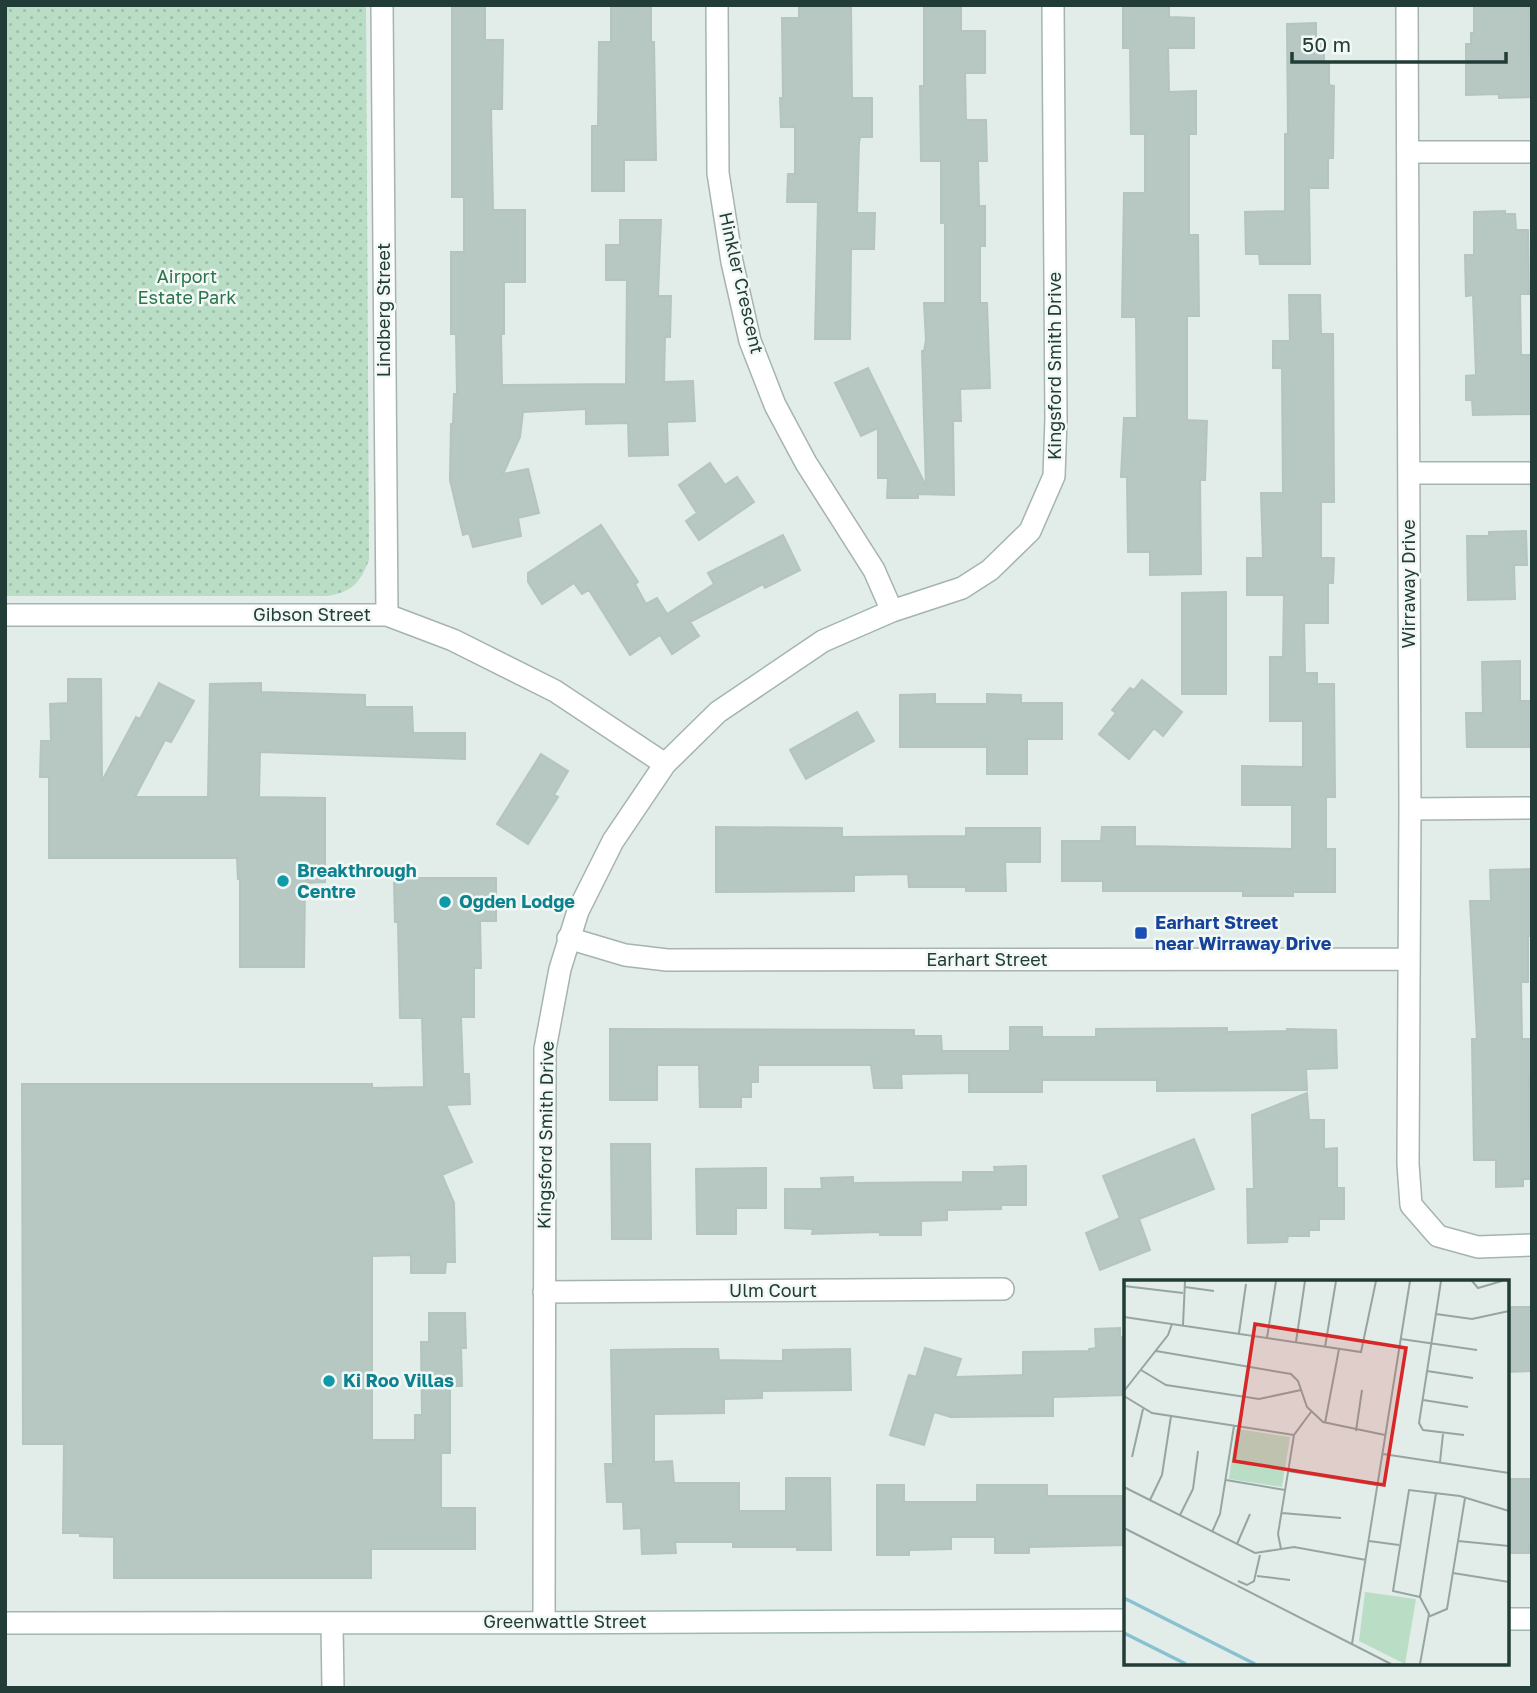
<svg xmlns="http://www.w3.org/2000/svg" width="1537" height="1693" font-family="'Golos Text',sans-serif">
<defs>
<pattern id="grass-dots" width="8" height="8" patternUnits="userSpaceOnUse" patternTransform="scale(1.75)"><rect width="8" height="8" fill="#baddc6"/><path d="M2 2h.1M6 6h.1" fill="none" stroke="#a0bfab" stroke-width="1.8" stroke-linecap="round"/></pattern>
</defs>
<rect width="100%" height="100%" fill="#e2ece8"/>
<path fill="url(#grass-dots)" d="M5 5H366L369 560C360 583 352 592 327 596H5Z"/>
<path fill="#b7c7c1" stroke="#b4c5bf" stroke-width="2" d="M452 5H485V40H503L502 109H491L493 210H525V282H504V334H501L502 385 626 384 627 280H606V245H620V220H661L658 296H671L670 337H665L664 382 693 381 695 421 667 422 668 455 629 456 628 423 586 424V409L523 412 520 437 503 474 528 469 539 513 518 518 521 536 473 547 469 533 463 535 450 480 451 424H453L454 394H457L456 334H451V252H464V197H452Z
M611 5H651V42H654L656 160H624V191H592V126H598L599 42H611Z
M799 5H851L852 98H872V137H860L859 143 857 213H875L874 249H851L850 339H815L818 202H787L788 174H795V127H781L780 98H783L782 18H799Z
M924 5H961V31H985V73H965L966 120H986L987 161H978L979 206H985V246H980V303H987L990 388 960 389 961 421H953L954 495 918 494V498H887L888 478H878V428L861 436 835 383 868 368 926 486 922 351H924L926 340 924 303H945V223H941V161H921L920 86H924Z
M1123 5H1169V17L1194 18V48H1168L1169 92 1196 91V134H1189V235H1198L1199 316H1187V420L1207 421 1205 480H1200L1201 574 1150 575V552H1128L1127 477H1121L1124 418H1137L1136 317H1122L1124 193H1145V134H1131L1130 48H1123Z
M1474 5H1529L1532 97 1499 98V94L1466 95V44H1471V33H1474Z
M1316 23V44H1324V64H1329V85L1334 86 1333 158H1328V188H1309L1310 264H1260L1259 254H1246L1245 212 1285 211V134H1288L1287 24Z
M1505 211V214H1515L1516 230H1528L1529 294H1520L1521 355H1532V414L1473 415 1472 400H1466V376L1476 375 1473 295 1466 296 1465 255H1474V212Z
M1289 295H1320L1321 334H1333L1334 502H1321V558H1334L1333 583H1328V623H1304L1305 673H1317V684H1334L1335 797H1326V849H1335V892H1293V896H1243V891H1103V881H1062V841H1101L1102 827H1135V846L1292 849V805H1242V766L1303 767V721H1270V657H1283L1284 595H1247V558H1263L1261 493H1283L1282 368H1273V341H1290Z
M710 463 725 485 737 477 754 502 699 540 686 521 697 513 679 485Z
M601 525 638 582 635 584 646 604 657 598 667 614 714 584 708 573 783 535 800 570 765 588 763 584 690 622 699 636 672 654 660 635 630 655 589 590 582 594 574 583 542 604 528 582V573Z
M1526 531 1527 565H1514L1515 599 1468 600 1467 536H1489V532Z
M1226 592V694H1182V593Z
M1520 661V701H1531L1532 747H1467L1466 713H1483L1482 662Z
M68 679H101L102 781 136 717 140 719 159 683 194 701 171 742 165 740 135 797H208L210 684 261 683V692L365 695V707H412L413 733H465V759L260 752 259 797 325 798V882L305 883 304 967H240V879H238L237 858H49V777H40L41 741H51L50 704 68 703Z
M1142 680 1182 712 1163 736 1154 728 1129 759 1099 734 1116 713 1112 710 1130 688 1134 690Z
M935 694V704H987V694L1021 695V703H1062V739H1027V774H987V747H900V695Z
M857 712 874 741 806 779 790 750Z
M541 754 568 771 554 795 558 797 528 844 497 824Z
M716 827 842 828V837L966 836V828H1040V862H1005L1006 891H966V887H909L908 874 854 875V891L716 892Z
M1532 869V936H1528V982H1521L1522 1039H1532V1078H1529L1532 1179H1523V1186L1496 1187V1160H1474L1472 1039H1477L1470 901H1491L1490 870Z
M397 878H496V921H480L481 968H474V1017H461L463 1074H469L470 1104 446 1105 472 1162 442 1175 454 1203 455 1262H446L445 1273H411V1255L372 1256V1440H415V1415H422L421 1342H429V1313H465L466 1348H461L462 1386H450V1453H441V1508H475V1549H371V1578H114V1537L80 1536V1533H63L64 1444H23L22 1084H372V1088L424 1087 422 1018H400L398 922H395L394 883H397Z
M1010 1027H1042V1037H1096V1029L1227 1028V1032L1287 1031V1029L1336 1030 1337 1068 1306 1069 1307 1090 1157 1091V1080H1042V1092H969V1073L901 1074 902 1088H874L871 1065H758V1082H751V1097H741V1107H700L699 1065H657V1100H610V1029L914 1030V1036H941L942 1051H1010Z
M1307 1093 1309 1120H1324V1149L1337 1148V1188H1344V1219H1319V1230H1309V1236H1288L1287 1242 1248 1243 1247 1189H1254L1252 1115Z
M1194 1139 1214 1189 1139 1219 1150 1250 1100 1270 1086 1233 1120 1218 1103 1176Z
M611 1144H650L651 1239H612Z
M1026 1166V1205H1001V1209L947 1210V1220L921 1221V1235H880V1232L812 1234 813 1229 785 1228V1189H822L821 1178 853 1177V1183L963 1182V1172H995L994 1167Z
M766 1168V1208H736V1234H697L696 1169Z
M1507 1307H1532V1371L1507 1372Z
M1120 1328V1337H1126V1395L1053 1397V1416L951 1417 934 1412 924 1445 890 1435 909 1375 916 1377 925 1348 961 1359 955 1377 1023 1375V1352L1089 1351V1349L1096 1348 1095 1329Z
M686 1349H718L719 1360 783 1361V1350L850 1349 851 1390 762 1391V1398L724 1399V1413L654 1414V1462L672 1461 674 1483H739V1511H786V1478H830L831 1550H797V1547H733V1542H675L676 1553 642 1554 641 1528 624 1529 623 1502H607L605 1464H613L611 1350Z
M1507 1479H1532V1546H1529V1553H1507Z
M877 1485H904V1502H977V1485H1047V1496H1126V1545L1029 1547V1553H995V1537H951V1549L909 1550V1555H877Z"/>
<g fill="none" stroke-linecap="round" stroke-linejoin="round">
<g stroke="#a5b4af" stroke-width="24">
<path id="minor" d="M382 5 387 615
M717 5 718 173 732 262 750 341 775 405 806 463 874 570 892 611
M1407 5 1410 809 1408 1164 1411 1205 1438 1236 1478 1247 1532 1245
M1408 152H1532
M1409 473H1532
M5 615H387L453 640 555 691 665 764
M1410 809 1532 808
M568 938 625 955 667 960 1409 959
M544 1292 1003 1289
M544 1622 545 1049 560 969 578 911 613 841 665 764 718 712 823 641 892 611 962 588 990 570 1030 531 1054 476 1056 419 1053 5"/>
</g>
<g stroke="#a5b4af" stroke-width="24">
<path id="tertiary" d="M332 1625 333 1688"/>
</g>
<g stroke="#a0b8b1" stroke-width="24">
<path id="secondary" d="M1507 1619H1532
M5 1623C379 1625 752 1621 1126 1620"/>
</g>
<use href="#minor" stroke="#fff" stroke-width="21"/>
<use href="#tertiary" stroke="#fff" stroke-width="21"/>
<use href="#secondary" stroke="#fff" stroke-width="21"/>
</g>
<g fill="#0f9aa8" stroke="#f2f8f6" stroke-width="2.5">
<circle cx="283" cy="881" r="7"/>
<circle cx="445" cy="902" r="7"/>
<circle cx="329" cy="1381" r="7"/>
</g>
<rect fill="#1a4fb4" stroke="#f2f8f6" stroke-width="2.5" x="1134" y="926" width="14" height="14" rx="3.5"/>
<g text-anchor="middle" stroke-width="5" stroke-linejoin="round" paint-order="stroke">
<g font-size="18" fill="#2c744c" stroke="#f2f8f6">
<text x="187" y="283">Airport<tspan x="187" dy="21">Estate Park</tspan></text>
</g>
<g font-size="18" fill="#223d37" stroke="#f2f8f6">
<text transform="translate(741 283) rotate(77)" y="6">Hinkler Crescent</text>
<text transform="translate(384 310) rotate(-90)" y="6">Lindberg Street</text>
<text transform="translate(1055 366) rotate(-90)" y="6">Kingsford Smith Drive</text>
<text transform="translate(1409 584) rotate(-90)" y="6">Wirraway Drive</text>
<text x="312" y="621">Gibson Street</text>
<text x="987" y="966">Earhart Street</text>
<text transform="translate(546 1135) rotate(-89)" y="6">Kingsford Smith Drive</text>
<text x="773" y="1297">Ulm Court</text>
<text x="565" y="1628">Greenwattle Street</text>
</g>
<g font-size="18" font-weight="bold" fill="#0d838f" stroke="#f2f8f6" text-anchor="start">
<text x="297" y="877">Breakthrough<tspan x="297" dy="21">Centre</tspan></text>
<text x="459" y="908">Ogden Lodge</text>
<text x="343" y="1387">Ki Roo Villas</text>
</g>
<g font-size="18" font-weight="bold" fill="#164399" stroke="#f2f8f6" text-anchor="start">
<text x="1155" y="929">Earhart Street<tspan x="1155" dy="21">near Wirraway Drive</tspan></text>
</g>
</g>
<g transform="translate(1124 1280)">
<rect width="385" height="385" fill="#e2ece8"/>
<path d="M112 149 166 157 158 207 105 199Z" fill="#baddc6"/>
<path d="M241 312 292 319 281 384 235 361Z" fill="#baddc6"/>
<path fill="none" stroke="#89c1d1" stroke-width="3.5" d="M0 318 131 384M0 353 62 384"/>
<path fill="none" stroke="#95a6a1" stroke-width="2" d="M317 1 295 143 299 150 340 155M348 1 354 8 378 1M0 6 59 13M61 7 90 11M312 34 348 39 385 31M0 37 237 72 252 1M59 45 61 1M115 53 122 4M143 58 152 1M277 59 353 70M172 62 181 1M201 67 212 1M32 71 167 94 174 101 183 127 199 142 261 155M17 90 42 105 135 119 177 110M303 91 349 98M0 111 44 55 48 44M0 116 28 133 170 155M299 120 344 127M201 143 215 69M232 151 238 110M259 174 385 193M8 177 19 129M316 182 319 154M164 191 253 205M102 200 161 210M0 207 131 273 170 267 242 280M26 220 38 195 47 136M158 233 217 238M56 235 69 209 74 171M0 248 267 384M88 252 96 234 110 146M245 261 275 265M334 261 385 266M113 264 126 234M157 269 154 254 170 155 187 132M329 293 385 302M133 296 166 300M114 301 123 305 130 301 136 275M296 317 269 311 285 210 336 216 385 231M304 337 323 329 341 218M228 364 286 1M296 384 305 334 296 317 312 213"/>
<path fill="#d62828" fill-opacity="0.15" stroke="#d62828" stroke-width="3.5" d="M131 44 282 68 260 205 110 181Z"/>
<rect width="385" height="385" fill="none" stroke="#223d37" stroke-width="3.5"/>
</g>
<rect width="1537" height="1693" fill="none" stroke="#223d37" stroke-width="14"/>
<path d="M1292 52v10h214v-10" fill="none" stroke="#223d37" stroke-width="3.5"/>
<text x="1302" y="52" font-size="21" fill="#223d37" stroke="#f2f8f6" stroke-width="5" paint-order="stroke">50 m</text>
</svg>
